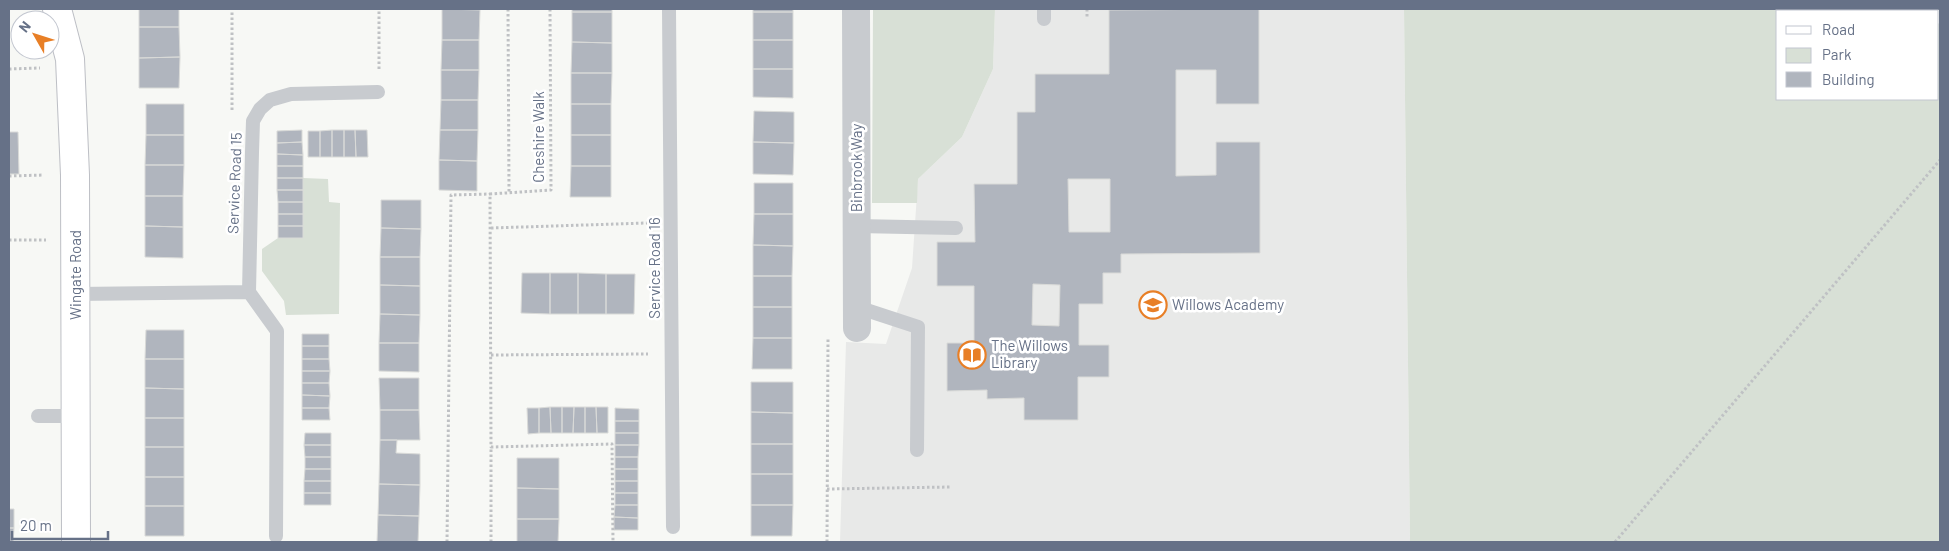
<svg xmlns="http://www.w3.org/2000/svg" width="1949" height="551" font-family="Barlow,sans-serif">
<rect width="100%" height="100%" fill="#f7f8f5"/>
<path fill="#e8e9e8" d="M995 9H1404L1410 542H840L846 342 886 344 912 268 918 179 962 137 993 69Z"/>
<path fill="#d8e0d6" d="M873 9H995L993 69 962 137 918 179 917 203H872Z
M1404 9H1921L1924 11H1778V99H1938V23L1940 25V542H1410Z
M303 178 328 179 329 202 340 203 339 314 286 315 284 301 262 271V249L278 238 303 237Z"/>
<path fill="#b0b5be" stroke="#d9dad8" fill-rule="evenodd" d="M139 9H179V27H139Z
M442 9 480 10 479 40H442Z
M572 9H612V12H572Z
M753 9H793V12H753Z
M1259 9V104H1216V70H1176V176L1216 175V142H1260V253L1121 254V273H1103V304H1079V345H1109V377H1078V420H1024V398L987 399V390L947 391V343H974V286H937V242H975L974 184H1017V112H1035V74H1109V10ZM1068 179H1110V232H1069ZM1033 284 1060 285 1059 326 1032 325Z
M572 12H612V43L572 42Z
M753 12H793V40H753Z
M139 27H179L180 57 139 58Z
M442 40H479V70H441Z
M753 40H793V69H753Z
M572 42 612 43V73H571Z
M180 57 179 88H139V58Z
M753 69H793V98L753 97Z
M441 70H479L478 100H441Z
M571 73H612L611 104H571Z
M441 100H478V130H440Z
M146 104H184V135H146Z
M571 104H611V135H571Z
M754 111 794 112V143L753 142Z
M302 130V142L277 143V131Z
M332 130H344V157H332Z
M332 130V157H320V131Z
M344 130H355L356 157H344Z
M355 130H367L368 157H356Z
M440 130H478L477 161 439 160Z
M308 131H320V157H308Z
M9 132H18L19 174H9Z
M146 135H184V165H145Z
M571 135H611V166H571Z
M302 142 303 155 277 154V143Z
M753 142 794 143 793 175 753 174Z
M277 154 303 155V166H277Z
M439 160 477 161V191L439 190Z
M145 165H184L183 196H145Z
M277 166H303V178H277Z
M571 166H611V197H570Z
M277 178H303V190H277Z
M754 183H793V214H754Z
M277 190H303V202H278Z
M145 196H183V227L145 226Z
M381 200H421V229L381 228Z
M278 202H303V214H278Z
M278 214H303V226H278Z
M754 214H793V246L753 245Z
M145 226 183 227V258L145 257Z
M278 226H303V238H278Z
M381 228 421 229 420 257H380Z
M753 245 793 246 792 276H753Z
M380 257H420V286L380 285Z
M522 273H550V314L521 313Z
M550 273H578V314H550Z
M578 273 606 274V314H578Z
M606 274H635L634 314H606Z
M753 276H792V307H753Z
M380 285 420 286V315L380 314Z
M753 307H792V338H753Z
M380 314 420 315 419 343H379Z
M146 330H184V359H145Z
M302 334H329V346H302Z
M753 338H792V369H752Z
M379 343H419V372L379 371Z
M302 346H329V359H302Z
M145 359H184V389L145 388Z
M302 359H329L330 371H302Z
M302 371H330L329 383H302Z
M379 378H419V410H380Z
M751 382H793V413L751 412Z
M302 383H329L330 396 302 395Z
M145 388 184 389V418H145Z
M302 395 330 396 329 408H302Z
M550 407H562V433H551Z
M550 407 551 433H539V408Z
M562 407H574L573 433H562Z
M574 407H585V433H573Z
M585 407H596L597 433H585Z
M596 407H608V433H597Z
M302 408H329L330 420H302Z
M527 408H539V433L528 434Z
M615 408 639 409V421H615Z
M380 410H419L420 440H380Z
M751 412 793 413V444H751Z
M145 418H184V447H145Z
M615 421H639V433H615Z
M305 433H331V445H304Z
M615 433H639V445H615Z
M380 440H397L396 453 420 454V485L379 484Z
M751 444H793V474H751Z
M304 445H331V457H305Z
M615 445H639L638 457H615Z
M145 447H184V477H145Z
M305 457H331V469H305Z
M615 457H638V469H615Z
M517 458H559V489L517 488Z
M305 469H331V481H304Z
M615 469H638V481H615Z
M751 474H793V505H751Z
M145 477H184V506H145Z
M304 481H331V493H304Z
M615 481H638V493H615Z
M379 484 420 485 419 516 378 515Z
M517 488 559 489V519H517Z
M304 493H331V505H304Z
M615 493H638V505H615Z
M615 505H638V518L614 517Z
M751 505H793L792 536H751Z
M145 506H184V536H145Z
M9 509H14V528H9Z
M378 515 419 516 418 542H377Z
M614 517 638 518V530H614Z
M517 519H559L558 542H517Z
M9 528H14L13 542H9Z"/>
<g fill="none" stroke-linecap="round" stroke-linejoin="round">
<g stroke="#bdbfc5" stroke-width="30">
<path id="secondary" d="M57 9 70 59 75 175 76 542"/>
</g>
<path stroke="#bfc1c4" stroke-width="3" stroke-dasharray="2.5 2.5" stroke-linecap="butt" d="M508 9 509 192
M550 9 551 190 490 194 491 447 612 444 613 542
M1087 9V19
M9 69 40 68
M379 69V9
M232 110V9
M9 176 44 175
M491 228 647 223
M9 240H46
M491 355 648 354
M827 489 950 487
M447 542 451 195 490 194
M491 542V447
M827 542 828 338
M1615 542 1940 160"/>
<path stroke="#c8cbcf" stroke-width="14" d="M669 9 673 527
M1044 19V9
M857 226 956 228
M249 292 252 152 253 121 260 109 270 100 291 94 378 92
M76 294 249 292 277 331 276 536
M857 307 918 327 917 450
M38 416H75"/>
<path stroke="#c8cbcf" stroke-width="28" d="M856 9 857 328"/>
<use href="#secondary" stroke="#fff" stroke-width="28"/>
</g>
<defs>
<g id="school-ring" transform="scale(1.4375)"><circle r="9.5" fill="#fff" stroke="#e87f26" stroke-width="1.5"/><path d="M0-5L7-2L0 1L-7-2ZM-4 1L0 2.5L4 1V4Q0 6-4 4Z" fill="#e87f26"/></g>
<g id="library-ring" transform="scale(1.4375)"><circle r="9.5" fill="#fff" stroke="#e87f26" stroke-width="1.5"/><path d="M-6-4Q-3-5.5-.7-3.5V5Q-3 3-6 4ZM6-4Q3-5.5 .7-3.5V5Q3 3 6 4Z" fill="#e87f26"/></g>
</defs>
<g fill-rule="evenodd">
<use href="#school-ring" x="1153" y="305"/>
<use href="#library-ring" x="972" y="355"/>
</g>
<g text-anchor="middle" stroke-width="5" stroke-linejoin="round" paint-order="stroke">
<g font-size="15" fill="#667187" stroke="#fff">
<text transform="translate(539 137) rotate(-90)" y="5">Cheshire Walk</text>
<text transform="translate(857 168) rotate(-90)" y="5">Binbrook Way</text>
<text transform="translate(235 183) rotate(-88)" y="5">Service Road 15</text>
<text transform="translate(655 268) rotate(-90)" y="5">Service Road 16</text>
<text transform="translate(76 275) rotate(-90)" y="5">Wingate Road</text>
</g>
<g font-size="15" fill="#667187" stroke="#fff" text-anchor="start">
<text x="1172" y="310">Willows Academy</text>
<text x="991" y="351">The Willows<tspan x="991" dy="17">Library</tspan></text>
</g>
</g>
<rect width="1949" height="551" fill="none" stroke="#667187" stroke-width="20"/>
<rect x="1776" y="10" width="162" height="90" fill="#ffffff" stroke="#c2c6cf"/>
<rect x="1786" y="26" width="25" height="8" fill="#ffffff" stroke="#c2c6cf"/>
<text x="1822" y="35" font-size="15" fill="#667187">Road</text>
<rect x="1786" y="48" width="25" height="15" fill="#d8e0d6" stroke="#c2c6cf"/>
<text x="1822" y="60" font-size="15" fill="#667187">Park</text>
<rect x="1786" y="72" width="25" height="15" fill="#b0b5be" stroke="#c2c6cf"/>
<text x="1822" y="85" font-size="15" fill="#667187">Building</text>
<g transform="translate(35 35) rotate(309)"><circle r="24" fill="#ffffff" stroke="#c2c6cf"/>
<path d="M0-4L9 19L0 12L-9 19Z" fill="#e87f26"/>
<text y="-8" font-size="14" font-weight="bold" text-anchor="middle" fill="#667187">N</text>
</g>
<path d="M12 531v8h96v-8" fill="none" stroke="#667187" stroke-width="2.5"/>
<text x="20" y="531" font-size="15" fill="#667187" stroke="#ffffff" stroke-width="4" paint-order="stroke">20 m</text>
</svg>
